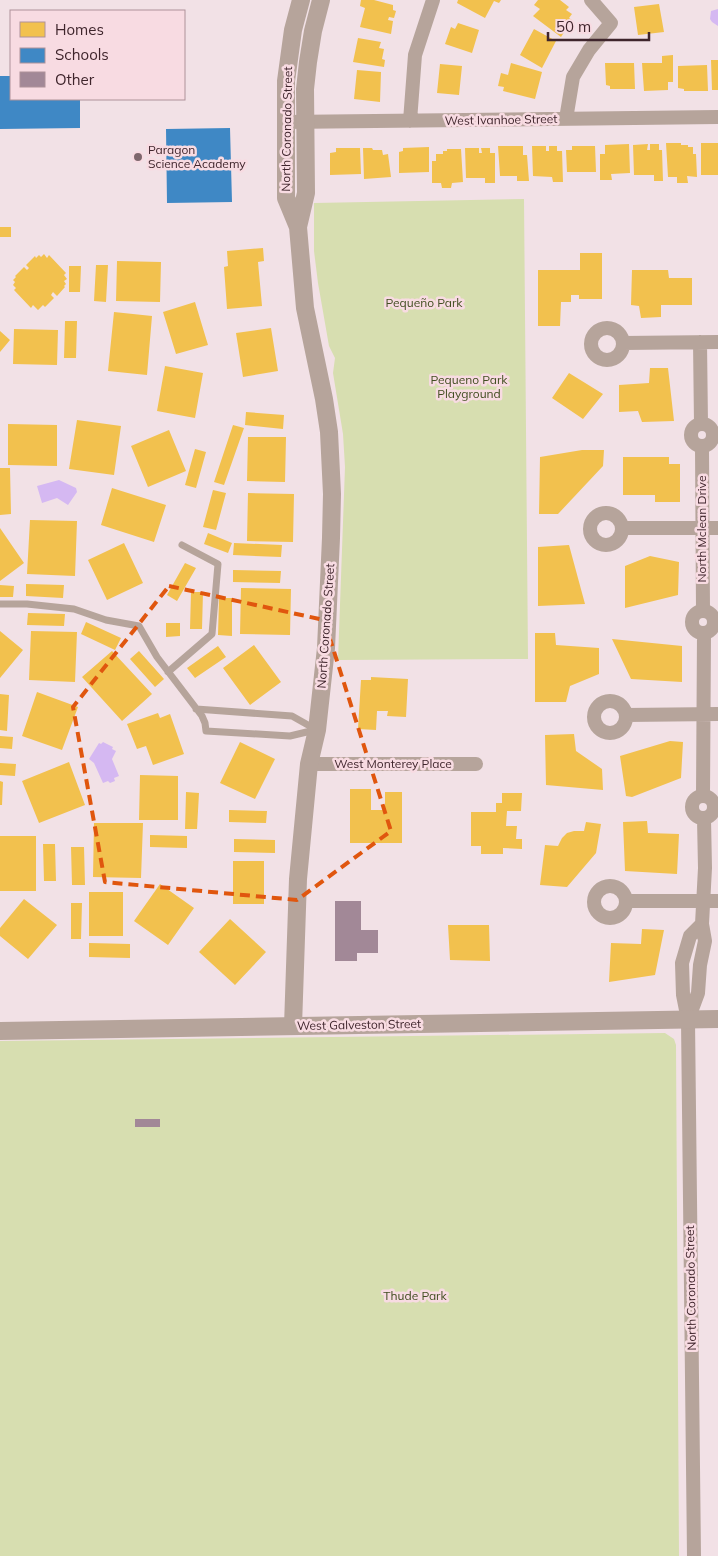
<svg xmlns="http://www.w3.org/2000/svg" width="718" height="1556" font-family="Mulish,sans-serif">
<rect width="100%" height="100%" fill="#f2e1e6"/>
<path fill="#d7deb0" d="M524 199 528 659 338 660 345 467 343 434 333 373 335 358 329 346 318 283 314 251V203Z
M665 1033 674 1039 676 1045 679 1556H0V1041Z"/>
<path fill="#d5b8f2" d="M718 9V26L712 22 710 19 711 11Z
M59 480 76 488 77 492 68 505 57 498 42 503 37 486Z
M103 742 113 747 112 749 116 751 112 759 119 776 114 778 115 781 110 783 108 781 103 783 94 763 89 759 99 743 101 744Z"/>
<path fill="#f2c14e" d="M361 0H374L393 5V10L396 11 394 18 389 17 388 20 393 21 391 34 360 27 365 8 360 6Z
M458 0H501L499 3 494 1 485 18 457 3Z
M538 0H560L569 7 566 10 572 14 569 18 572 20 561 37 533 16 540 9 534 5Z
M659 4 664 32 638 35 634 7Z
M458 23 479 30 472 53 445 44 451 27 455 29Z
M534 29 556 41 542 68 520 55Z
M358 38 381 42 379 48 384 49 382 59 385 60 384 67 353 62Z
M673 55V82H668V90L644 91 642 63H662V56Z
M711 60H718V90H712Z
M511 63 542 72 535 99 503 91 504 87 498 86 501 73 508 75Z
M605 63H634L635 89H610V86L606 85Z
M440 64 462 66 459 95 437 93Z
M707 65 708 91H684V89L678 88V66Z
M357 70 381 72 380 102 354 99Z
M666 143H681V145H688V147H693V154H696L697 177 687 176 688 183H677V177H668Z
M701 143H718V175H701Z
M629 144 630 173 611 174 612 180H600V154H605V145Z
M648 144 647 150H650V144H659V150H662L663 181H654V175H634L633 145Z
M498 146H523V155H527L529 181H517V176H500Z
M532 146H546V151H549V146H557V151H562L563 182H553L552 177 533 176Z
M572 146H595L596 172H567L566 150H572Z
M429 147V172L399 173V152L403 151V148Z
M336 148H360L361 174 330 175V153L336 152Z
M363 148H372L373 150H382L383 155 388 154 391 177 364 179Z
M465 148H479V153H482L481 148H490V153H495V183H485V178H466Z
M447 149H461L463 182 452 183 451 188H442L441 183H432V161H436V154H443V151H447Z
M0 227H11V237H0Z
M263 248 264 261 258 262 262 306 227 309 224 267 228 266 227 251Z
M580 253H602V299H579V295H571V302H561L560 326H538V270H580Z
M44 254 47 258 49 255 66 273 64 275 67 279 64 281 66 284 64 286 65 287 57 296 53 292 51 295 54 298 45 307 43 305 38 310 33 305 31 308 14 290 16 288 13 285 15 282 13 280 16 277 15 276 24 267 27 270 29 268 26 265 35 256 36 258 39 255 41 257Z
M117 261 161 262 160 302 116 301Z
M96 265H108L106 302 94 301Z
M69 266H81L80 292H69Z
M632 270H668L669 278H692V305H661V317L641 318 639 306 631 305Z
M195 302 208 345 176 354 163 312Z
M114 312 152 316 147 375 108 371Z
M65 321H77L76 358H64Z
M271 328 278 371 243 377 236 333Z
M14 329 58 330 57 365 13 364Z
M0 331 10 340 0 352Z
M165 366 203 373 195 418 157 411Z
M650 368H668L674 421 642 422 638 411 619 412V385L649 383Z
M569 373 603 394 583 419 552 398Z
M246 412 284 415 283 429 245 425Z
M77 420 121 426 114 475 69 469Z
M8 424 57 425V466L8 465Z
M233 425 244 428 224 485 214 482Z
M169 430 186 471 148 487 131 446Z
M248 437H286L285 482 247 481Z
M195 449 206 452 196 488 185 485Z
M582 450H604L603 466 558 514H539L540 457Z
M623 457H669V464H680V502H655V495H623Z
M0 468H10L11 514 0 515Z
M112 488 166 505 154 542 101 525Z
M213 490 226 493 216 530 203 527Z
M248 493 294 494 293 542 247 541Z
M30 520 77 521 75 576 27 574Z
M0 528 24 563 0 581Z
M208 533 232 543 228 553 204 544Z
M124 543 143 583 107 600 88 560Z
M234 543 282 545 281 557 233 555Z
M569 545 585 604 538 606V547Z
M650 556 679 562 678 595 625 608V566Z
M185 563 196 568 177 601 167 595Z
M233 570 281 571 280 583 233 582Z
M26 584 64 585 63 598 26 596Z
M0 585 14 586 13 597H0Z
M241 588 291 589 290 635 240 634Z
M191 592H203L202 629H190Z
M219 598H232V636L218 635Z
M28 613 65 614 64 626 27 625Z
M86 622 121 638 115 650 81 634Z
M166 623H180V636L166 637Z
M0 631 23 650 0 678Z
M31 631 77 632 75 682 29 680Z
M535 633H555L556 645 599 648V674L570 686 566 702H535Z
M612 639 682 646V682L631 679Z
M254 645 281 682 250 705 223 668Z
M218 646 226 657 195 678 187 668Z
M112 651 152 694 122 721 82 677Z
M139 651 164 679 155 687 130 659Z
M371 677 408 679 406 717 387 716 388 711H377L376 730 358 729 361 680H371Z
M37 692 78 707 62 750 22 736Z
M0 694 9 695 7 731 0 730Z
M158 713 160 718 170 714 184 754 153 765 146 746 137 749 127 724Z
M574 734 576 751 602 769 603 790 546 785 545 735Z
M0 736 13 737 12 749 0 748Z
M670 741 683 742 681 778 632 797 626 796 620 756Z
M240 742 275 759 255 799 220 783Z
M69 762 85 805 39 823 22 781Z
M0 763 16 764 15 776 0 775Z
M140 775 178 776V820H139Z
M0 781 3 782 2 805H0Z
M350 789H371V810H385V792H402V843H350Z
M186 792 199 793 197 829H185Z
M502 793H522L521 811H507L506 826H517L516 839H522V849L503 848V854H481V846H471V812H496V803H502Z
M229 810 267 811 266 823 229 822Z
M647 821 648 833 679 834 677 874 625 871 623 822Z
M586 822 601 824 596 853 567 887 540 885 545 845 558 846 562 838 567 833 574 831H584Z
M94 823H143L141 878 93 877Z
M150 835 187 836V848L150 847Z
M0 836H36V891H0Z
M234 839 275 840V853L234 852Z
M43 844H55L56 881H44Z
M71 847H84L85 885H72Z
M233 861H264V904H233Z
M160 884 194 908 168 945 134 921Z
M89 892H123V936H89Z
M24 899 57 925 28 959 0 936V928Z
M71 903H82L81 939H71Z
M230 919 266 952 235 985 199 952Z
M448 925H489L490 961 450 960Z
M642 929 664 930 655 975 609 982 611 943 641 944Z
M89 943 130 944V958L89 957Z"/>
<path fill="#3f88c5" d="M0 76H11V99H80V128L0 129Z
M230 128 232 202 167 203 166 129Z"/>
<path fill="#a28897" d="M335 901H361V930H378V953H357V961H335Z
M135 1119H160V1127H135Z"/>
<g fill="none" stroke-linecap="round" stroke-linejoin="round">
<path stroke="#b6a49b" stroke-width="7" d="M0 604H27L74 609 106 620 139 626 157 657 202 716 205 723 206 731 290 736 315 730
M168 672 212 634 218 564 182 545
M196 709 292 716 315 729"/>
<path stroke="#b6a49b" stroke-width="14" d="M566 119 573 77 589 50 611 23 591 0
M410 121 415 55 433 0
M285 122 718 117
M591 344a16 16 0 1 1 32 0a16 16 0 1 1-32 0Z
M700 342 701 424
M623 343 718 342
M691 435a11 11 0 1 1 22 0a11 11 0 1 1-22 0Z
M702 447 703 610
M590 529a16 16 0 1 1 32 0a16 16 0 1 1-32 0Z
M623 528H718
M692 622a11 11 0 1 1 22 0a11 11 0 1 1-22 0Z
M594 717a16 16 0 1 1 32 0a16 16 0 1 1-32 0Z
M626 715 718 714
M309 764H476
M692 807a11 11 0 1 1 22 0a11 11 0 1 1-22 0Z
M703 796 704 633
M594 902a16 16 0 1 1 32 0a16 16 0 1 1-32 0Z
M626 901H718
M688 1020 698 993 700 965 705 941 702 924 705 868 704 819
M694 1556 688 1020 683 995 682 963 690 936 702 924"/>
<path stroke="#b6a49b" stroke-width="18" d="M298 227 306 193 305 89 308 62 313 31 321 0
M293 1026 298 879 309 764 317 730 326 648 331 538 332 494 329 432 324 399 305 308 298 227 286 198V81L293 30 301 0
M0 1031 718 1019"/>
</g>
<path fill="none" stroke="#e0560e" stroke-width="4" stroke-dasharray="10 6" stroke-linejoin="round" d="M169 586 324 620 391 831 297 900 105 882 73 707Z"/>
<circle fill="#7e676d" stroke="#f8dbe2" stroke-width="2" cx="138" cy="157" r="5"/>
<g text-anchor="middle" stroke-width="5" stroke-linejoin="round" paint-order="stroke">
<g font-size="12" fill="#3f252c" stroke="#f8dbe2">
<text transform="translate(501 120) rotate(-1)" y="4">West Ivanhoe Street</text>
<text transform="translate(287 129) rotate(-89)" y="4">North Coronado Street</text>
<text transform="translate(702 529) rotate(-90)" y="4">North Mclean Drive</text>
<text transform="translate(326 626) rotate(-86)" y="4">North Coronado Street</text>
<text x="393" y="768">West Monterey Place</text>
<text transform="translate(359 1025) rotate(-1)" y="4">West Galveston Street</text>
<text transform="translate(691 1288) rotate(-91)" y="4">North Coronado Street</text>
</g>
<g font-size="12" fill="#3f252c" stroke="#f8dbe2" text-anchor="start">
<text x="148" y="154">Paragon<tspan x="148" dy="14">Science Academy</tspan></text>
</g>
<g font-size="12" fill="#424e21" stroke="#f8dbe2">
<text x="424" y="307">Pequeño Park</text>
<text x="469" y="384">Pequeno Park<tspan x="469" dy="14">Playground</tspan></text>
<text x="415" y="1300">Thude Park</text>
</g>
</g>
<rect x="10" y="10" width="175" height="90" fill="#f8dbe2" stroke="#ae9299"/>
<rect x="20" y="22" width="25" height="15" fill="#f2c14e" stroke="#ae9299"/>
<text x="55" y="35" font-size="15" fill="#3f252c">Homes</text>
<rect x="20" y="48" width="25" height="15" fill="#3f88c5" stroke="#ae9299"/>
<text x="55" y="60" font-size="15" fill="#3f252c">Schools</text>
<rect x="20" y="72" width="25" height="15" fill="#a28897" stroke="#ae9299"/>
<text x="55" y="85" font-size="15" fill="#3f252c">Other</text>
<path d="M548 32v8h101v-8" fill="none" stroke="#3f252c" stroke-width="2.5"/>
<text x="556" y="32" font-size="15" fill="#3f252c" stroke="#f8dbe2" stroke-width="4" paint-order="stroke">50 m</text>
</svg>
